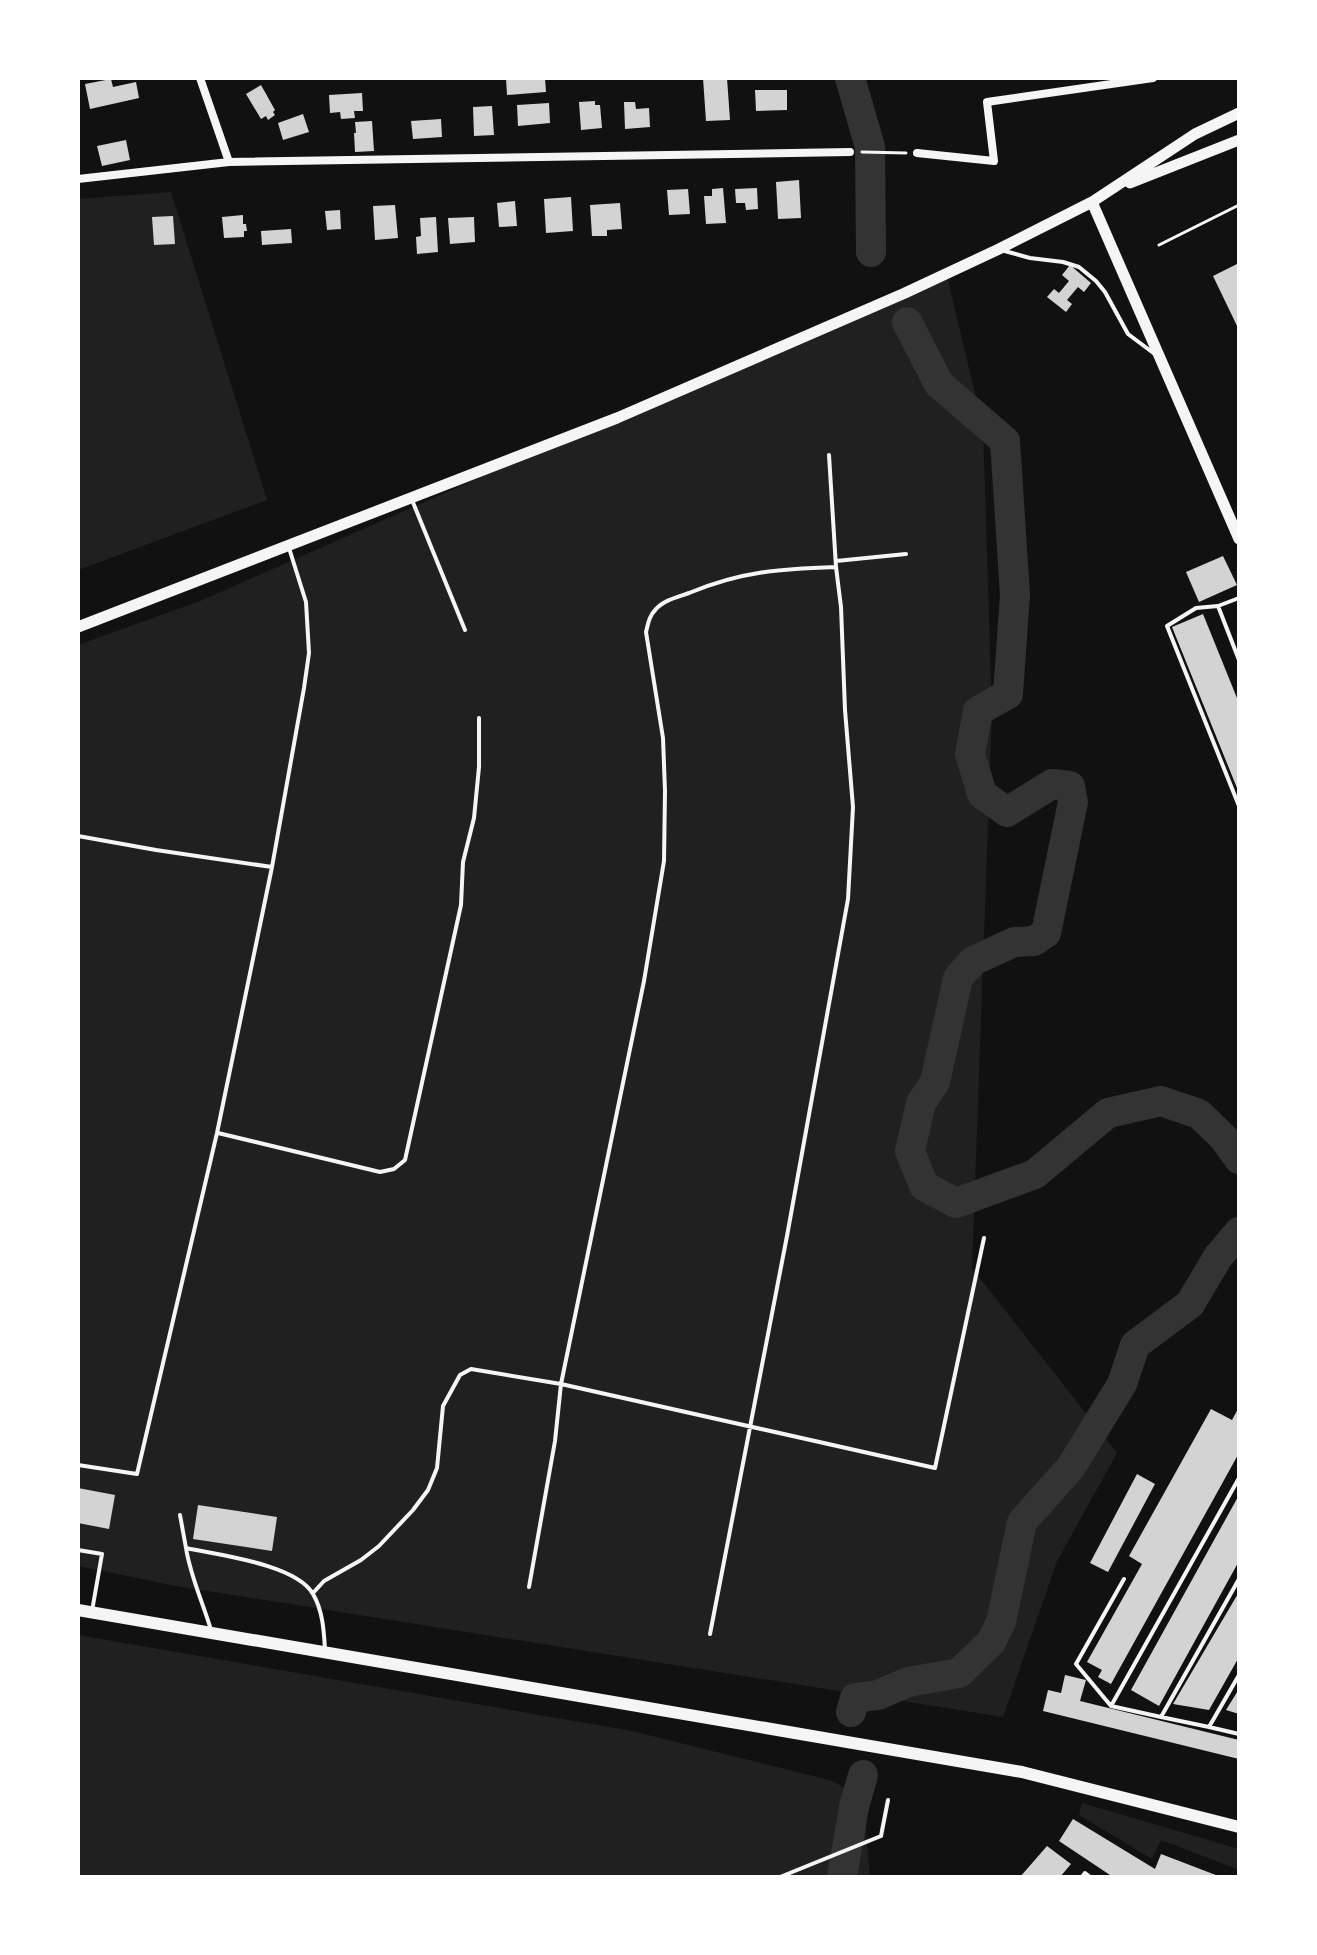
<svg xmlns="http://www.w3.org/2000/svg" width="1317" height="1955" font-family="Commissioner,sans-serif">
<rect width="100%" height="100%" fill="#111"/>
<path fill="#202020" d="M171 192 267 500 78 570V199Z
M946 272 983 427 992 712 972 1268 1117 1453 1057 1561 1003 1717 176 1586 78 1566V645L200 601Z
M78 1635 632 1731 829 1780 863 1796 870 1877H78Z
M1082 1803 1239 1849V1870L1161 1840 1152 1859 1079 1815Z"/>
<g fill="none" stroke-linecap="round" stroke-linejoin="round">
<path stroke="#333" stroke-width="30" d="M850 78 870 147 871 252
M907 322 939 384 1005 441 1015 595 1008 694 978 711 970 754 982 794 1007 812 1052 784 1070 786 1073 802 1046 933 1034 941 1014 942 973 961 958 978 935 1082 921 1103 910 1151 924 1186 956 1203 1035 1174 1108 1113 1161 1101 1199 1114 1224 1138 1239 1159
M851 1712 855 1698 878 1695 908 1682 959 1673 991 1642 1001 1622 1022 1522 1071 1467 1122 1384 1135 1345 1190 1304 1218 1257 1239 1232
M842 1877 854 1807 863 1775"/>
</g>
<path fill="#d3d3d3" d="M506 78H545L546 92 507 95Z
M703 78H727L730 120 706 121Z
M111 79 113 87 136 82 139 98 90 109 85 84Z
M261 85 275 110 273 112 275 115 268 120 266 116 261 119 246 94Z
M755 90H787V110L756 111Z
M362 93 363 111H354L355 118 341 119 340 112 330 113 329 95Z
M595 101V105H600L602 128 581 130 579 102Z
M624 102H635L636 109 649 108 650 127 625 129Z
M549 103 550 123 518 126 517 105Z
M492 106 494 135 474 136 473 107Z
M303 114 309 132 283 140 278 123Z
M441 119 442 137 413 139 411 121Z
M372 121 374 151 355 152 354 133H356L355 122Z
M126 140 130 160 102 166 97 146Z
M799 180 801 218 778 219 776 182Z
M723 188 726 223 706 224 704 196H712V189Z
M757 188 758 209 746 210 745 203H736L735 189Z
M688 189 690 214 669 215 667 190Z
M571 197 573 231 546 233 544 199Z
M515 201 517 226 499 227 497 203Z
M620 203 622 229 607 230V236H592L590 205Z
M395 205 398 238 375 240 373 206Z
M340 210 341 229 327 230 325 211Z
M243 215V224H246L247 231H244V237L224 238 222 217Z
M173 216 175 244 154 245 152 217Z
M436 217 438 252 417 254 416 237 421 236 420 218Z
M474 217 475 242 450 244 448 218Z
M291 229 292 243 262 245 261 231Z
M1239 263V330L1213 276Z
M1070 265 1091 283 1084 292 1078 287 1067 300 1072 304 1066 312 1047 297 1054 289 1059 293 1069 281 1062 275Z
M1223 556 1237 585 1199 602 1186 572Z
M1203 614 1239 703V787L1237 788 1172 627Z
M1239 1407V1453L1111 1684 1098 1677 1102 1670 1087 1662 1142 1564 1129 1556 1211 1409 1232 1420Z
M1137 1474 1155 1484 1108 1572 1090 1563Z
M78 1488 115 1495 109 1529 78 1523Z
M1239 1495V1561L1159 1706 1131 1690Z
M198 1505 277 1517 272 1551 193 1539Z
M1239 1592V1657L1209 1710 1173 1704Z
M1065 1675 1086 1680 1080 1701 1239 1740V1759L1043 1711 1048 1690 1061 1693Z
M1239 1689V1714L1226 1710Z
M1073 1819 1155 1869 1161 1854 1221 1877H1113L1059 1841Z
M1047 1846 1071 1864 1060 1877H1020Z"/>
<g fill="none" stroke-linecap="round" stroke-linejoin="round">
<path stroke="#f5f5f5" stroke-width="3" d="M862 152 906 153
M1159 245 1239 205"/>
<path stroke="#f5f5f5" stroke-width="4" d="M1001 250 1030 258 1063 262 1079 267 1096 281 1105 292 1128 334 1156 355
M412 500 465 630
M836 561 906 554
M1239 598 1218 606 1239 660
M1218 606 1196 608 1167 626 1239 806
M78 836 156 850 272 867
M218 1133 380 1172 394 1169 405 1160 461 905 463 862 474 818 479 767V718
M78 1465 137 1474 217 1133 272 867 304 688 309 653 306 602 289 548
M1239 1478 1111 1706 1161 1717 1239 1579
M180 1515 186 1548C218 1555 296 1564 313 1594 323 1611 324 1632 325 1650
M186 1548C190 1575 203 1603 211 1630
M78 1550 102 1554 92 1611
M529 1587 555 1441 561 1384 644 981 664 861 665 791 663 738 646 632C648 624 649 616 656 609 664 600 678 597 689 593 742 571 780 569 836 567
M313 1593 324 1581 361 1560 379 1546 413 1510 428 1490 437 1468 443 1406 460 1375 471 1369 561 1384 935 1468 984 1238
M710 1634 787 1236 848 899 853 807 845 710 841 607 836 567 829 455
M1239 1675 1209 1727 1239 1734
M1111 1706 1076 1664 1124 1579
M1161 1717 1209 1727
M780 1877 881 1836 888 1800
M1082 1877 1085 1873 1090 1877"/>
<path stroke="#f5f5f5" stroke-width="8" d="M200 78 229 162
M917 153 994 161 987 102 1153 78
M78 179 229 162 850 152"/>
<path stroke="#f5f5f5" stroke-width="11" d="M1130 183 1239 140
M1092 202 1239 539
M78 627 617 418 905 293 999 249 1092 202 1195 134 1239 113"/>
<path stroke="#f5f5f5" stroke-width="12" d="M78 1610 1022 1772 1239 1827"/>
</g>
<rect width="1317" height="1955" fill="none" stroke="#ffffff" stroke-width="160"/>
</svg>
